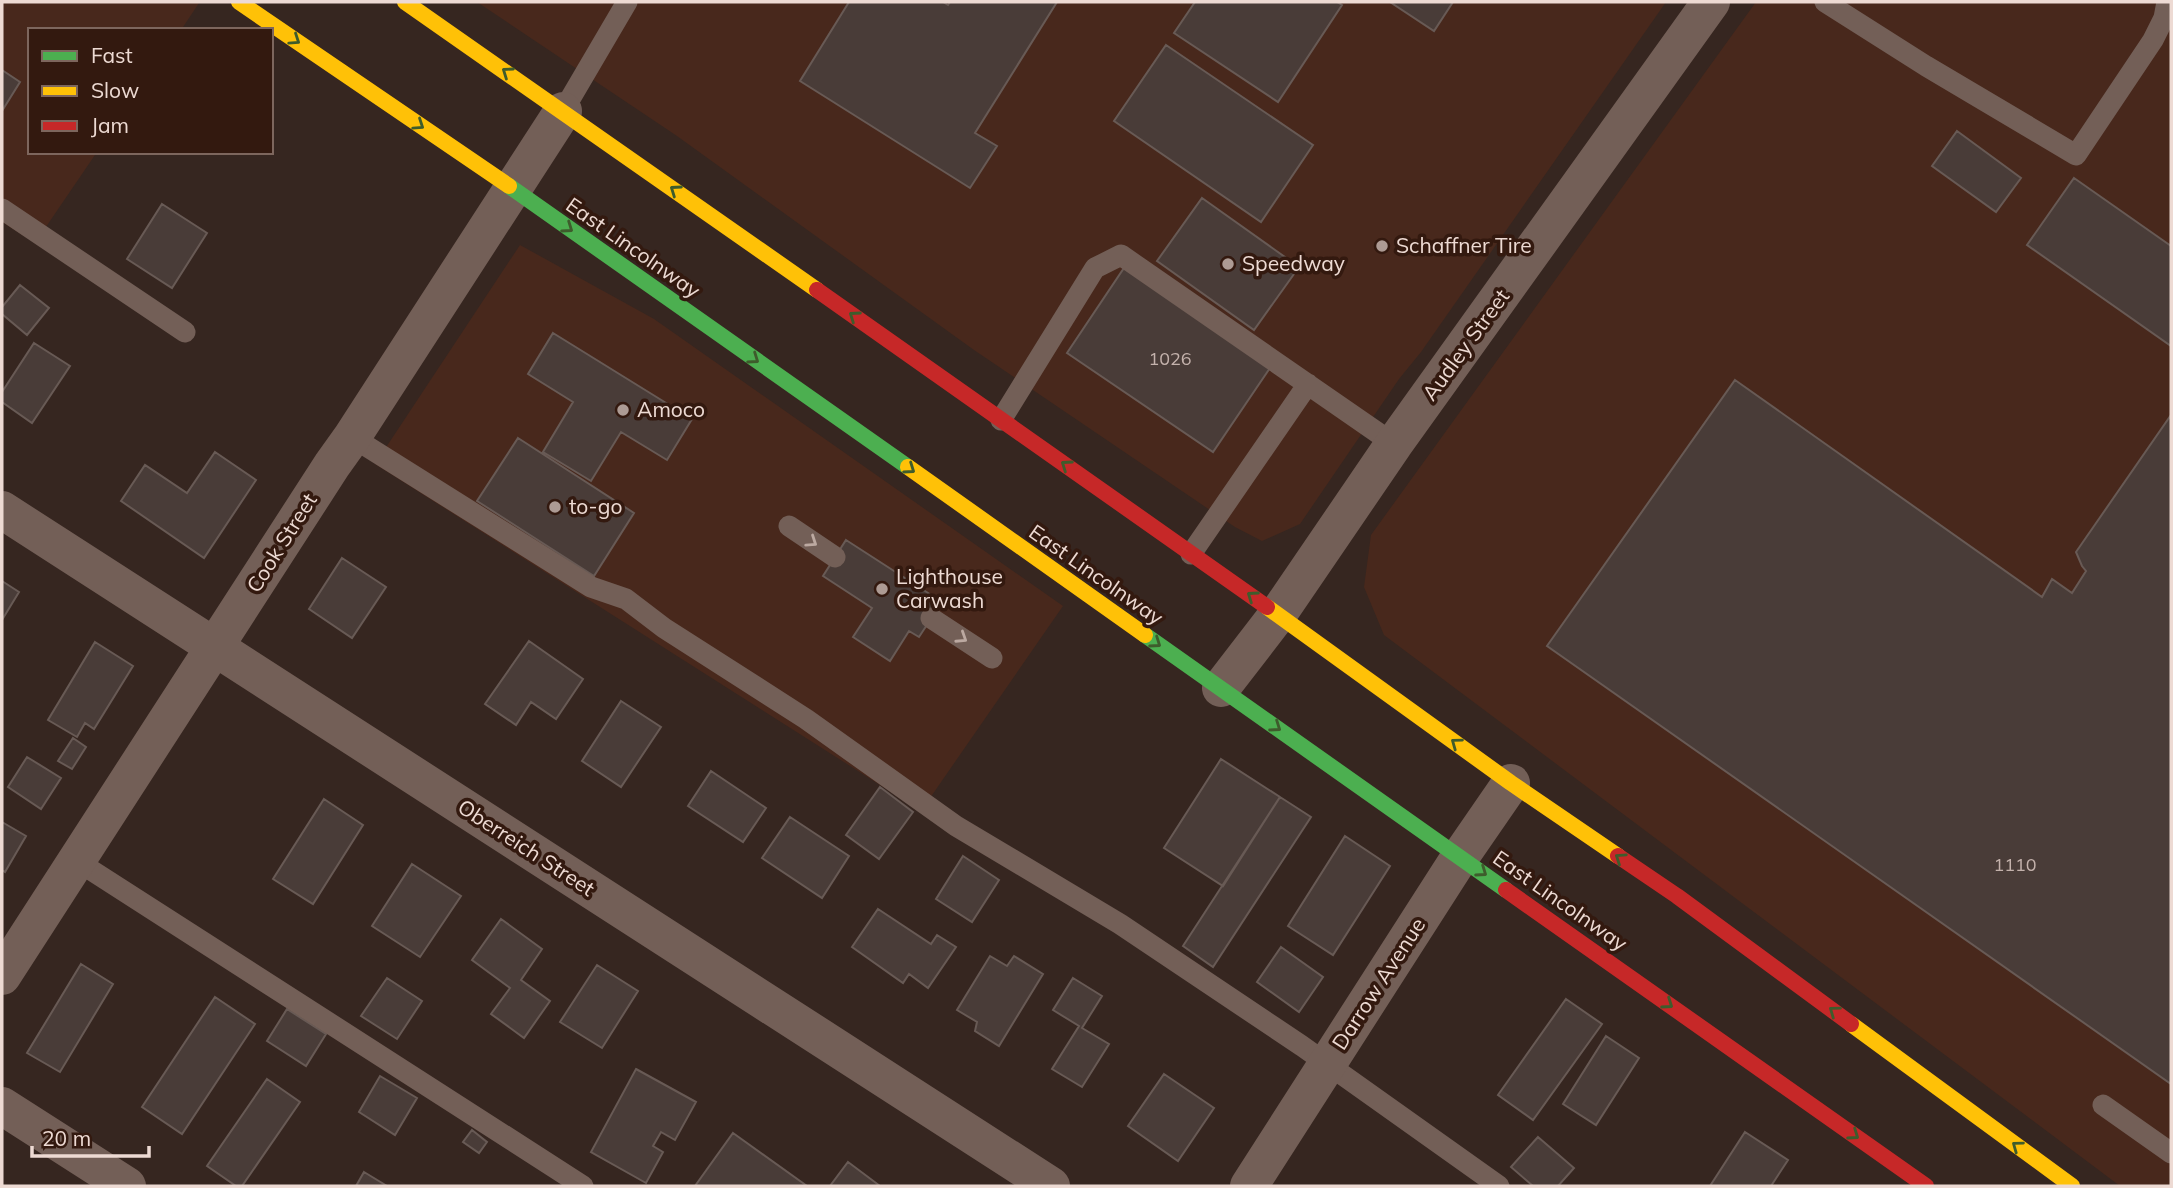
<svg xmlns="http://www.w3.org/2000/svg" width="2173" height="1188" font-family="Mulish,sans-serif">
<rect width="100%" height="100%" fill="#362620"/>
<path fill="#48281c" d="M2 2 199 3 181 30H30V152H97L35 243 2 222Z
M477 2H1666L1421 352 1399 379 1300 524 1262 541 1235 527 974 350 677 136Z
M1756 2H2171V1186H2120L1384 635 1364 587 1371 535Z
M520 245 654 319 1063 606 921 811 375 464Z"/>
<path fill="#493c38" stroke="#685a55" stroke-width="2" d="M849 2H943L948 5 950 2H1057L975 133 997 146 970 188 800 81Z
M1195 2H1337L1342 5 1278 102 1174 33Z
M1390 2H1453L1434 31Z
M1166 45 1313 145 1261 222 1114 121Z
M2 70 20 82 2 111Z
M1957 131 2021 178 1996 212 1932 166Z
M2074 178 2171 246V346L2027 245Z
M1202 198 1299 267 1254 330 1157 261Z
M162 204 207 233 172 288 127 259Z
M1126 265 1272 365 1213 452 1067 353Z
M20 285 49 308 27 335 2 314V307Z
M553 333 692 419 667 460 621 432 591 481 543 452 573 402 528 374Z
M34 343 70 366 32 423 2 402V392Z
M1735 380 2042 597 2052 579 2072 593 2086 571 2082 566 2076 552 2171 415V1084L1547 646Z
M518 438 634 513 594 576 477 501Z
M215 452 256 480 204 558 121 501 145 465 187 493Z
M846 540 942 602 919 637 909 631 890 661 853 637 872 608 823 576Z
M342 558 386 587 352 638 309 609Z
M2 581 19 592 2 620Z
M529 641 583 679 556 719 531 702 516 725 485 704Z
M95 642 133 666 94 729 85 723 77 737 48 720Z
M621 701 661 727 621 787 582 761Z
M73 738 86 747 72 769 58 761Z
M27 757 61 778 41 809 8 787Z
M1221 759 1280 797 1223 886 1164 848Z
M711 771 766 808 743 842 688 806Z
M880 787 913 812 879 859 846 835Z
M1280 797 1311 817 1213 967 1183 946Z
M324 799 363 825 313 904 273 879Z
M790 817 849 856 822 898 762 858Z
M2 822 26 836 5 872 2 870Z
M1345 836 1390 866 1333 955 1288 926Z
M963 856 999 880 972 922 936 899Z
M412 864 461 896 420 957 372 926Z
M878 909 931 944 937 935 956 947 928 988 909 974 903 983 852 947Z
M501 919 542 949 521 980 550 1001 524 1038 491 1014 510 988 472 960Z
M1281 947 1323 977 1299 1012 1257 982Z
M990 956 1007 966 1014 956 1043 974 999 1046 975 1031 977 1022 957 1010Z
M81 964 113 984 60 1072 27 1053Z
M597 965 638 991 602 1048 560 1022Z
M387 978 422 1001 397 1039 361 1016Z
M1073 978 1102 996 1082 1028 1109 1044 1082 1087 1052 1069 1079 1026 1053 1010Z
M215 997 255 1024 182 1134 142 1107Z
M1566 999 1602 1024 1533 1120 1498 1095Z
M287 1009 326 1034 306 1066 267 1041Z
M1606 1036 1639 1058 1596 1125 1563 1104Z
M636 1069 696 1102 675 1140 661 1132 653 1146 663 1152 646 1183 591 1152Z
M1164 1074 1214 1108 1178 1161 1128 1126Z
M380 1076 417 1098 395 1135 359 1112Z
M267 1079 300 1102 242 1186H236L207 1166Z
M472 1130 487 1142 479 1153 463 1142Z
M1745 1132 1788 1160 1771 1186H1710Z
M733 1133 807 1186H695Z
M1538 1137 1574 1168 1558 1186H1533L1511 1167Z
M848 1162 880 1186H830Z
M364 1172 387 1186H356Z"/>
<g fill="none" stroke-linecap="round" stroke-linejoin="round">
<path stroke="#735f57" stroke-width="21" d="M1825 2 1926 66 2076 155 2153 40 2164 18 2167 2
M563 111 627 2
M2 209 185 332
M1001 420 1095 268 1121 255 1394 444
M352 437 591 587 626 599 664 628 806 719 956 826 1120 924 1302 1046 1499 1186
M789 526 835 557
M1191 554 1308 384
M931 618 992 658
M77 861 583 1186
M2103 1105 2171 1153"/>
<path stroke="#735f57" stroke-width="38" d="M2 510 1051 1186
M1221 688 1278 614 1394 444 1711 2
M2 976 332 465 352 437 563 111
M2 1106 127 1186
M1249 1186 1460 857 1511 783"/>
<path stroke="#4caf50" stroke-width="16" d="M509 186 908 467
M1145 635 1506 890"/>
<path stroke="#ffc107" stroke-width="16" d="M239 2 509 186
M405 2 817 290
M908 467 1145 635
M1267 607 1511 783 1618 856
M1851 1024 2072 1186"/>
<path stroke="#c62828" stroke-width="16" d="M817 290 1267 607
M1618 856 1677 896 1851 1024
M1506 890 1926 1186"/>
</g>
<defs><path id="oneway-chevron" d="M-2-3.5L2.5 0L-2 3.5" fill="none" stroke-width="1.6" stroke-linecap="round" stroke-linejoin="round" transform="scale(1.75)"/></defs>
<g stroke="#3e5c2c">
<use href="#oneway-chevron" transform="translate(295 40) rotate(34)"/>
<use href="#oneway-chevron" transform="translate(507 72) rotate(-145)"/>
<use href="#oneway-chevron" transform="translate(419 125) rotate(34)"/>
<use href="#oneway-chevron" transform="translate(675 190) rotate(-145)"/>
<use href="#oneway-chevron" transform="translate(568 228) rotate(35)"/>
<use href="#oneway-chevron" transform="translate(854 316) rotate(-145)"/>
<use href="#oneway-chevron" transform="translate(754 359) rotate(35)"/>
<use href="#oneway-chevron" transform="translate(1066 465) rotate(-145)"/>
<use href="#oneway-chevron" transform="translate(910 469) rotate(35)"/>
<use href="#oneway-chevron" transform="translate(1252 596) rotate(-145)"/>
<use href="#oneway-chevron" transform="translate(1156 643) rotate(35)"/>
<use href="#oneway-chevron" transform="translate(1276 727) rotate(35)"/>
<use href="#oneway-chevron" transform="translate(1456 743) rotate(-144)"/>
<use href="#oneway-chevron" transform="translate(1620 858) rotate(-146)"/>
<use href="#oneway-chevron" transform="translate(1482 872) rotate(35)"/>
<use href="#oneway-chevron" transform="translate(1668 1004) rotate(35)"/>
<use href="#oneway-chevron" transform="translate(1834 1011) rotate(-144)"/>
<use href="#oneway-chevron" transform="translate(1854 1135) rotate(35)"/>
<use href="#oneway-chevron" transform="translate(2017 1146) rotate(-144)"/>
</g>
<g stroke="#bca9a1">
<use href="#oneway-chevron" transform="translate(812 542) rotate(34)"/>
<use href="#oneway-chevron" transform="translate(962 638) rotate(33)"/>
</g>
<g fill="#ad9b94" stroke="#33190f" stroke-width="2.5">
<circle cx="1382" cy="246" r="7"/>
<circle cx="1228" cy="264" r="7"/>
<circle cx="623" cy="410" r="7"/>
<circle cx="555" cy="507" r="7"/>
<circle cx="882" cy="589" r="7"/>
</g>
<g text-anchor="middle" stroke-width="7" stroke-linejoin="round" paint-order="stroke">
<g font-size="18" fill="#c4b2ac">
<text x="1170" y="365">1026</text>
<text x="2015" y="871">1110</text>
</g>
<g font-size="21" fill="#eddad3" stroke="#33190f" text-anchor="start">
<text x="1396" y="253">Schaffner Tire</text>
<text x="1242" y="271">Speedway</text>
<text x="637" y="417">Amoco</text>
<text x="569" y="514">to-go</text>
<text x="896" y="584">Lighthouse<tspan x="896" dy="24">Carwash</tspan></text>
</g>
<g font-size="21" fill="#eddad3" stroke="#33190f">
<text transform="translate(633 248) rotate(35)" y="7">East Lincolnway</text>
<text transform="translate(1466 345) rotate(-54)" y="7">Audley Street</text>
<text transform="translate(282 543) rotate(-58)" y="7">Cook Street</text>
<text transform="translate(1096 575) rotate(35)" y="7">East Lincolnway</text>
<text transform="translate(526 848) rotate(33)" y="7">Oberreich Street</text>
<text transform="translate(1560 901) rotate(35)" y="7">East Lincolnway</text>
<text transform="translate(1379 984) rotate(-57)" y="7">Darrow Avenue</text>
</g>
</g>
<rect width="2173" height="1188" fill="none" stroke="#eddad3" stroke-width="7"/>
<rect x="28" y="28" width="245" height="126" fill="#33190f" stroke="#7d665d" stroke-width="2"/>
<rect x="42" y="51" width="35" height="10" fill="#4caf50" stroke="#7d665d" stroke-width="2"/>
<text x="91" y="63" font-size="21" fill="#eddad3">Fast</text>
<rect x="42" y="86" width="35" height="10" fill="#ffc107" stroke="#7d665d" stroke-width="2"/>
<text x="91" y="98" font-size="21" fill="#eddad3">Slow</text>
<rect x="42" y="121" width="35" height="10" fill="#c62828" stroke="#7d665d" stroke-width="2"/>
<text x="91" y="133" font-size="21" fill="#eddad3">Jam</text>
<path d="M32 1146v10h117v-10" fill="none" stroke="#eddad3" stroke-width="3.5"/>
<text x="42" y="1146" font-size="21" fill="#eddad3" stroke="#33190f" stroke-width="5" paint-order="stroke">20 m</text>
</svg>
